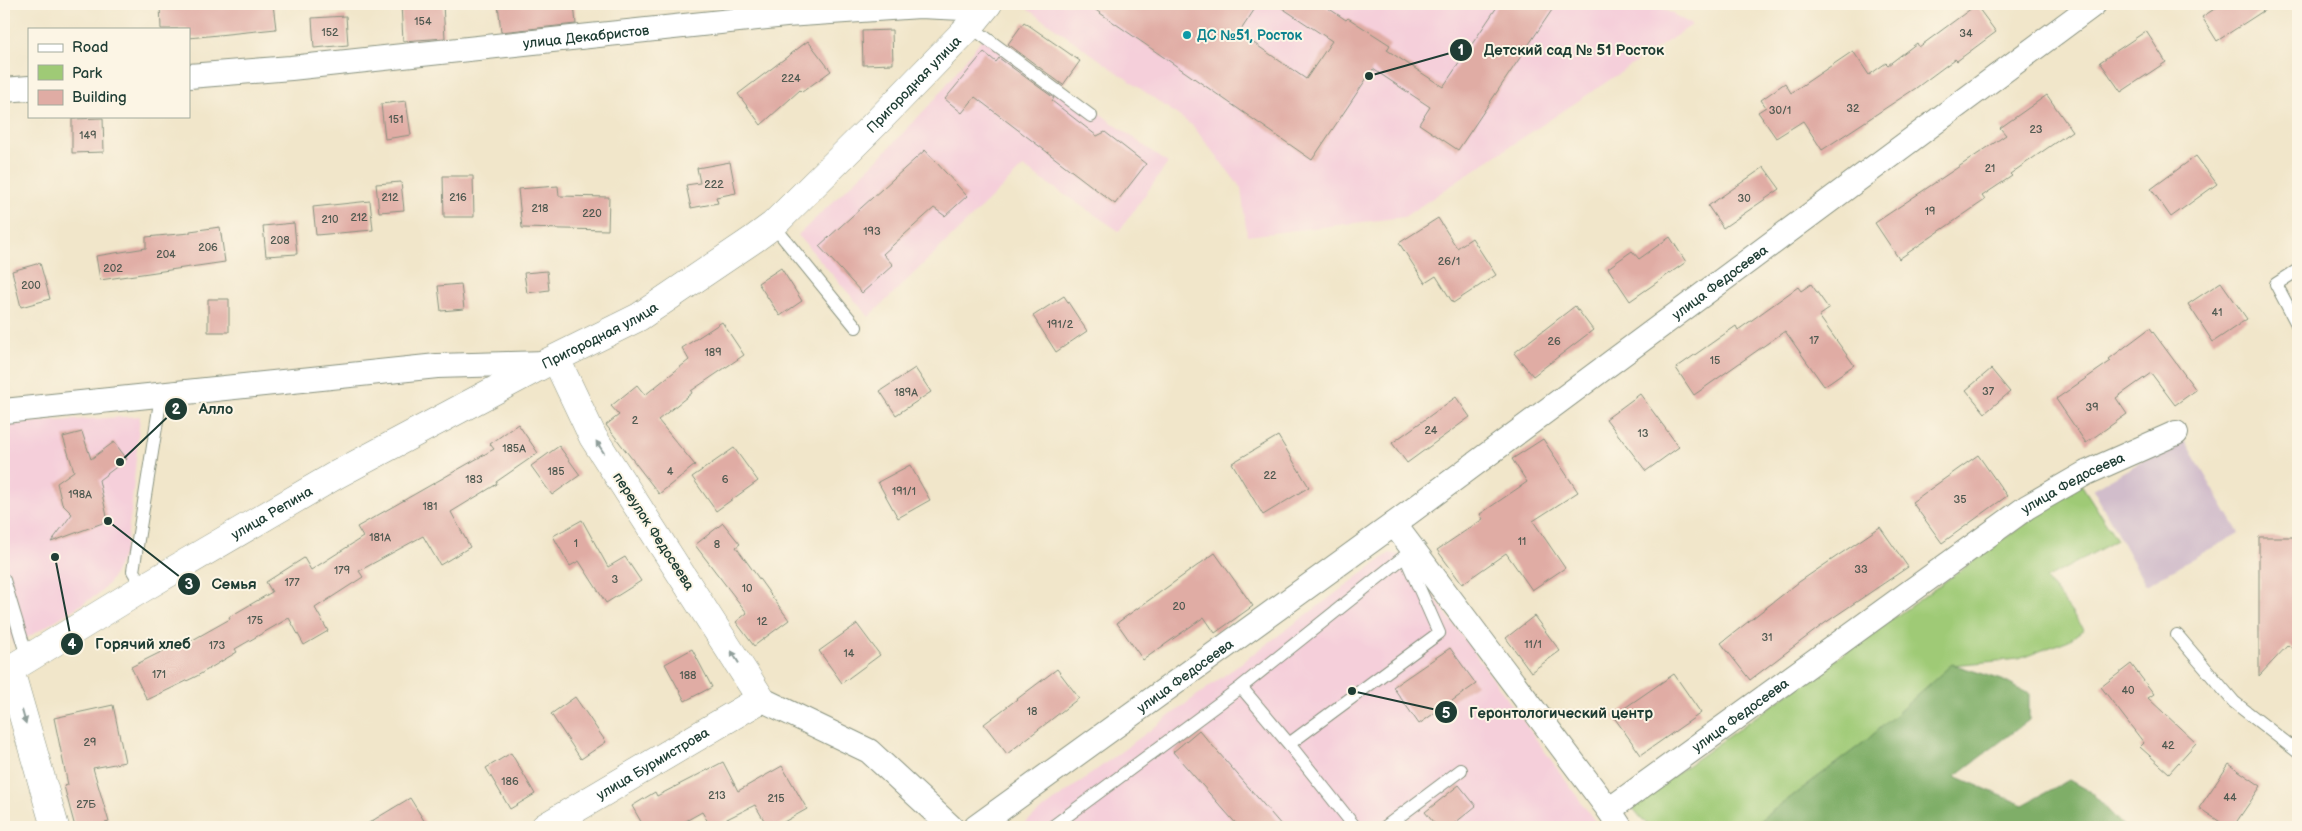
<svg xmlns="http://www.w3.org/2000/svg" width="2302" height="831" font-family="'Balsamiq Sans',sans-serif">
<rect width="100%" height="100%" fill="#fcf5e5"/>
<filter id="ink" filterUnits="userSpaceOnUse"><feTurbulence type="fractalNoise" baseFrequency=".02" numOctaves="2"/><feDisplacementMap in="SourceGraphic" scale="10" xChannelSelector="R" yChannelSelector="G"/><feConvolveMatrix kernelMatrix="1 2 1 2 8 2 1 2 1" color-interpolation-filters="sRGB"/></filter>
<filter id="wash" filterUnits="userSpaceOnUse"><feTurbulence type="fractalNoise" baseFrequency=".0096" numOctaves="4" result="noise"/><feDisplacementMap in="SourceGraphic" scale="20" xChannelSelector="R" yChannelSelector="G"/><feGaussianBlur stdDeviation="1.12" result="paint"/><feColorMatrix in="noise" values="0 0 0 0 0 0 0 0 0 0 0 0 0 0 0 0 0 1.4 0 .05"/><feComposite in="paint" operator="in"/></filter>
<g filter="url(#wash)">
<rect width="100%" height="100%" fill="#f1e6ca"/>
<path fill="#f5cfda" d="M1026 4H1655L1692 25 1404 217 1247 236 1241 188 1193 126 1024 6Z
M987 32 1168 163 1119 231 1023 167 869 317 798 235 882 155 936 98Z
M140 416 131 512 125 552 111 580 100 593 14 646 4 613V424Z
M1390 553 1405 556 1599 827H1019Z"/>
<path fill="#d1bdcb" d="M2183 438 2239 533 2146 585 2093 489Z"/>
<path fill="#9fca76" stroke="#5f8455" d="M2081 484 2117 540 2046 579 2084 629 2069 640 2019 659 1952 665 1867 740 1751 827H1649L1631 806Z"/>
<path fill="#7fae67" stroke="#4f764e" d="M1952 664 2002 680 2029 694V720L1955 776 2023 805 2069 780 2092 793 2124 827H1751L1867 740Z"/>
<g id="blocks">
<path fill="#e0aca4" d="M160 4H273L276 29 189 38V29H161Z
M401 4H443L445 38 403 41Z
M498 4H574L576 24 501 32Z
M1087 4H1258L1239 33 1306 79 1332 41 1276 4H1322L1346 20 1348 18 1390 45 1387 50 1443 87 1499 4H1556L1458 150 1419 124 1430 107 1373 69 1312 160Z
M2222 4H2274L2217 41 2202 17Z
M1976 5 1996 32 1957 61 1955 59 1916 88 1822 150 1803 121 1776 138 1758 112 1766 107 1761 100 1785 83 1791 93 1853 51 1869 75 1886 63 1888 65 1917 43 1919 47Z
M346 16 348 45 314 48 312 18Z
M1024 22 1080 61 1063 85 1008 44Z
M892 30 893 64 863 65 862 31Z
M2146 31 2166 62 2121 92 2100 62Z
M808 41 831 71 802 92 800 90 761 125 738 94Z
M984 52 996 62 999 58 1054 98 1052 101 1097 136 1105 132 1146 164 1115 204 975 97 962 113 945 99Z
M2047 95 2072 131 2010 174 2012 176 1982 196 1985 200 1899 259 1875 223 2006 135 2000 128Z
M406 101 411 135 385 139 381 104Z
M103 118 104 152 72 153V119Z
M925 150 967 196 945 216 934 208 883 254 893 265 862 293 819 246Z
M2196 156 2217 184 2171 217 2151 189Z
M730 162 736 193 716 197 718 203 691 208 686 185 700 183 697 168Z
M1764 167 1780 189 1723 228 1708 206Z
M443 176H473L474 217H444Z
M401 182 404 210 379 212 376 184Z
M558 186 559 196 609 197 608 230 522 228 518 189Z
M370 201 373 230 316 235 313 207Z
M1438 218 1457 248 1472 238 1496 275 1453 303 1436 276 1425 283 1399 243Z
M294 223 297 254 266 256 263 226Z
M220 227 225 262 100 280 96 256 146 248V237L190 233V231Z
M1670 237 1686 262 1630 301 1608 268 1632 251 1639 259Z
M40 263 50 299 21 307 12 271Z
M781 268 802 301 780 316 758 283Z
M547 271 549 290 527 293 524 273Z
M2221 282 2247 319 2213 342 2188 304Z
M461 284 464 309 441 311 438 286Z
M1811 284 1829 309 1819 316 1854 365 1824 386 1785 331 1694 395 1676 368 1736 326 1738 330 1798 287 1801 291Z
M1064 296 1087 331 1056 352 1033 316Z
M208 299H229V332H208Z
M1575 306 1593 330 1533 376 1514 353Z
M722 322 744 355 691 391 692 393 658 420 695 465 659 494 606 425 619 415 611 406 637 385 645 395 689 360 682 348Z
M2150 328 2196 390 2175 405 2151 373 2116 398 2127 414 2086 443 2056 399 2111 361 2109 359Z
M915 368 931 392 896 415 880 391Z
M1991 369 2010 392 1985 413 1966 390Z
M1640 394 1679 447 1646 471 1606 419Z
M1456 397 1470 417 1407 463 1392 443Z
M518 424 538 453 496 482 497 484 451 512 470 547 440 565 423 536 359 571 363 577 315 608 328 631 304 645 289 618 235 649 237 652 197 676 147 700 131 667 171 647 173 651 230 619 229 617 272 592 266 582 304 558 311 570 363 537 357 527 494 449 490 444Z
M82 432 91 459 114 442 127 459 99 480 108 521 51 542 72 514 62 504 57 483 74 471 63 437Z
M1278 436 1309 487 1263 515 1232 463Z
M1543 439 1578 492 1533 521 1565 568 1532 590 1506 553 1462 584 1437 550 1483 519 1480 514 1527 482 1512 459Z
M559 446 580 475 552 495 531 466Z
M734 448 758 481 716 511 692 477Z
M1978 455 2007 496 1942 543 1912 502Z
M910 465 930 500 898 518 878 482Z
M582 520 608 567 625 557 641 581 606 603 579 561 570 566 553 536Z
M723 523 740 544 736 547 789 620 754 646 736 622 747 613 695 545Z
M1880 527 1908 567 1825 623 1750 680 1721 643 1799 582Z
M2259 537H2298V653L2288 645 2259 676Z
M1215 553 1253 606 1215 633 1204 617 1143 660 1117 623Z
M1534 616 1560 651 1531 672 1506 638Z
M857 624 880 655 842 683 819 651Z
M1450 648 1476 684 1419 724 1393 687Z
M692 649 712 687 685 701 665 664Z
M2131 664 2154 694 2148 698 2196 743 2169 773 2140 747 2144 743 2101 687Z
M1057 669 1079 698 1007 754 984 724Z
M1674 674 1701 713 1641 755 1613 716Z
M575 697 606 742 581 759 551 714Z
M113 705 125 762 93 768 109 822 91 827H75L64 786 68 785 54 718Z
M1199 730 1283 827H1239L1173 752Z
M511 753 535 794 510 809 486 768Z
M723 762 738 791 782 766 807 809 775 827H768L755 805 711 827 702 812 675 827H644L632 806 655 792 657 796Z
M2229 764 2261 786 2233 827H2228L2199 808Z
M1459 785 1476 806 1450 827H1437L1425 812Z
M410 798 428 827H362Z"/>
</g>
</g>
<g filter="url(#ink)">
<use href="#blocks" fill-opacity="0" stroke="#88927f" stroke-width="1"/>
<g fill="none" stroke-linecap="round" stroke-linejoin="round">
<g stroke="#88927f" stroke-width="14">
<path id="service" d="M970 26 1091 116
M773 225 856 327
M2298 270 2276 284 2298 326
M4 580 28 660
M143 588 133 571 161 396
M2177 635 2234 702 2298 752
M1241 687 1289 744 1355 827
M1052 827 1241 687 1405 556 1439 633 1289 744
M1385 827 1461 770"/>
</g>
<g stroke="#88927f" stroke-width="26">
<g id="minor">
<path id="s1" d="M189 76 291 68 786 15 920 6 984 9"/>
<path d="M4 90 29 88"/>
<path d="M4 411 437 366 546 363"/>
<path d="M1394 524 1609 810 1620 827"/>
<path d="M761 699 869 751 951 827"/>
<path id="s2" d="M1609 810 2027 507 2086 473 2176 433"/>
<path id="s3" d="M976 827 1394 524 2094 4"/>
</g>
</g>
<g stroke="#88927f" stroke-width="29">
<g id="tertiary">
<path d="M10 670 55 827"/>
<path id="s4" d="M4 673 143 588 336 475 546 363 639 317 754 239 773 225 876 123 970 26 988 4"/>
<path id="s5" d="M545 827 761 699 593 437 556 359"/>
</g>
</g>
<use href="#service" stroke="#fff" stroke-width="12"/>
<use href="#minor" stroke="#fff" stroke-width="24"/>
<use href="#tertiary" stroke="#fff" stroke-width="28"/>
</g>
<defs><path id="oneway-solid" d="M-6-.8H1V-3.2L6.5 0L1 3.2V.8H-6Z" transform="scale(1.25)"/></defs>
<g fill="#8f9e9a">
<use href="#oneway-solid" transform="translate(600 447) rotate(-123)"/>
<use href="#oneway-solid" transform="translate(735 657) rotate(-122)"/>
<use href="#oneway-solid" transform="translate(24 717) rotate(74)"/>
</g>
</g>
<circle fill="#0f9aa8" stroke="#fcf5e5" stroke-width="2" cx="1187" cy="35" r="5"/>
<g text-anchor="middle" stroke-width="4" stroke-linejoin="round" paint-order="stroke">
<g font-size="11" fill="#4f5950">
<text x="423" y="25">154</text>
<text x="330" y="36">152</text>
<text x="1966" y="37">34</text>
<text x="791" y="82">224</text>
<text x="1853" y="112">32</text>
<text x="1780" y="114">30/1</text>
<text x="396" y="123">151</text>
<text x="2036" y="133">23</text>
<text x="88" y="139">149</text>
<text x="1990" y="172">21</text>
<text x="714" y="188">222</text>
<text x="390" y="201">212</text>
<text x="458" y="201">216</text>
<text x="1744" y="202">30</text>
<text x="540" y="212">218</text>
<text x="1930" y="215">19</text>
<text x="592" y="217">220</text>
<text x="359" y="221">212</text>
<text x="330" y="223">210</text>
<text x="872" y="235">193</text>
<text x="280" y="244">208</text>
<text x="208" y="251">206</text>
<text x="166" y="258">204</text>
<text x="1449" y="265">26/1</text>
<text x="113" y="272">202</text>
<text x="31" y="289">200</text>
<text x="2217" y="316">41</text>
<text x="1060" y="328">191/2</text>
<text x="1814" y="344">17</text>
<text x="1554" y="345">26</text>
<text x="713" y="356">189</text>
<text x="1715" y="364">15</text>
<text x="1988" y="395">37</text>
<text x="906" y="396">189А</text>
<text x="2092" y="411">39</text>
<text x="635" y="424">2</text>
<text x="1431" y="434">24</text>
<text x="1643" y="437">13</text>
<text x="514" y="452">185А</text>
<text x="556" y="475">185</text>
<text x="670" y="475">4</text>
<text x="1270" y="479">22</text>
<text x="474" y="483">183</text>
<text x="725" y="483">6</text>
<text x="904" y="495">191/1</text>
<text x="80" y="498">198А</text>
<text x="1960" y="503">35</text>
<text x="430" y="510">181</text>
<text x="380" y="541">181А</text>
<text x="1522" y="545">11</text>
<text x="576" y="547">1</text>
<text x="717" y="548">8</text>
<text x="1861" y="573">33</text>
<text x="342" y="574">179</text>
<text x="615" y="583">3</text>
<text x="292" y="586">177</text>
<text x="747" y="592">10</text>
<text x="1179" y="610">20</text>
<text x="255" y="624">175</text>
<text x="762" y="625">12</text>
<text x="1767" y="641">31</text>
<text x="1533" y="648">11/1</text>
<text x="217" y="649">173</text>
<text x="849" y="657">14</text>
<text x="159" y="678">171</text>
<text x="688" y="679">188</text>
<text x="2128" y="694">40</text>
<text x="1032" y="715">18</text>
<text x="90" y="746">29</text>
<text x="2168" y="749">42</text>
<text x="510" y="785">186</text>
<text x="717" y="799">213</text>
<text x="2230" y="801">44</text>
<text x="776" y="802">215</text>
<text x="86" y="808">27Б</text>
</g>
<g font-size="14" font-weight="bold" fill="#0d838f" stroke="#fcf5e5" text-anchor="start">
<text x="1197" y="40">ДС №51, Росток</text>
</g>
<g font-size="14" fill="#1f3d34" stroke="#fcf5e5">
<text dy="5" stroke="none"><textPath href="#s1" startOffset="399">улица Декабристов</textPath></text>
<text dy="5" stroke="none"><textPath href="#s4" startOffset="1090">Пригородная улица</textPath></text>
<text dy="5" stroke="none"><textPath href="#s3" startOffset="922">улица Федосеева</textPath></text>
<text dy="5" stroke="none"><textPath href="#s4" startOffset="685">Пригородная улица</textPath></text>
<text dy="5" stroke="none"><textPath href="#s2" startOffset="568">улица Федосеева</textPath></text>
<text dy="5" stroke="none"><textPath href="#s4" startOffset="312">улица Репина</textPath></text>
<text transform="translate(654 531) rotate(57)" y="5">переулок Федосеева</text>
<text dy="5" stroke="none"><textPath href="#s3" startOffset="258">улица Федосеева</textPath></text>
<text dy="5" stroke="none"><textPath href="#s2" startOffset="162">улица Федосеева</textPath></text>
<text dy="5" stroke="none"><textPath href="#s5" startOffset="125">улица Бурмистрова</textPath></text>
</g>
</g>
<path fill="none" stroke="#1f3d34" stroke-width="2" d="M1369 76L1461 50M120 462L176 409M108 521L189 584M55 557L72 644M1352 691L1446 712"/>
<g fill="#1f3d34" stroke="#fcf5e5" stroke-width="2">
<circle cx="1369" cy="76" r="5"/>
<circle cx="120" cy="462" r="5"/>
<circle cx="108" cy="521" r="5"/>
<circle cx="55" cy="557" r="5"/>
<circle cx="1352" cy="691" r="5"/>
<circle cx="1461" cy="50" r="12"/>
<circle cx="176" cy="409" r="12"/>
<circle cx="189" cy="584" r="12"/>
<circle cx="72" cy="644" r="12"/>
<circle cx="1446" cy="712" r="12"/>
</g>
<g font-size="15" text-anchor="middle" font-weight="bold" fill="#fff">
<text x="1461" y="55">1</text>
<text x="176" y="414">2</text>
<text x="189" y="589">3</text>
<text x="72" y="649">4</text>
<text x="1446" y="718">5</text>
</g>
<g font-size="15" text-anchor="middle" font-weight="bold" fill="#1f3d34" stroke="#fcf5e5" stroke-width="4" stroke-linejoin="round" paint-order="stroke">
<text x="1574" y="55">Детский сад № 51 Росток</text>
<text x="216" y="414">Алло</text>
<text x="234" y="589">Семья</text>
<text x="143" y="649">Горячий хлеб</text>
<text x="1561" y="718">Геронтологический центр</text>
</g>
<rect width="2302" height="831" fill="none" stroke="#fcf5e5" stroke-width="20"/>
<rect x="28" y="28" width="162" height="90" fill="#fcf5e5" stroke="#a4ab9e"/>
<rect x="38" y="44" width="25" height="8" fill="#ffffff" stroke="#a4ab9e"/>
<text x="72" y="52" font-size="15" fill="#1f3d34">Road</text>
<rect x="38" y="65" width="25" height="15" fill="#9fca76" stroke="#a4ab9e"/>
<text x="72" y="78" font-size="15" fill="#1f3d34">Park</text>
<rect x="38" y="90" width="25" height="15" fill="#e0aca4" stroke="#a4ab9e"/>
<text x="72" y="102" font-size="15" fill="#1f3d34">Building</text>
</svg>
